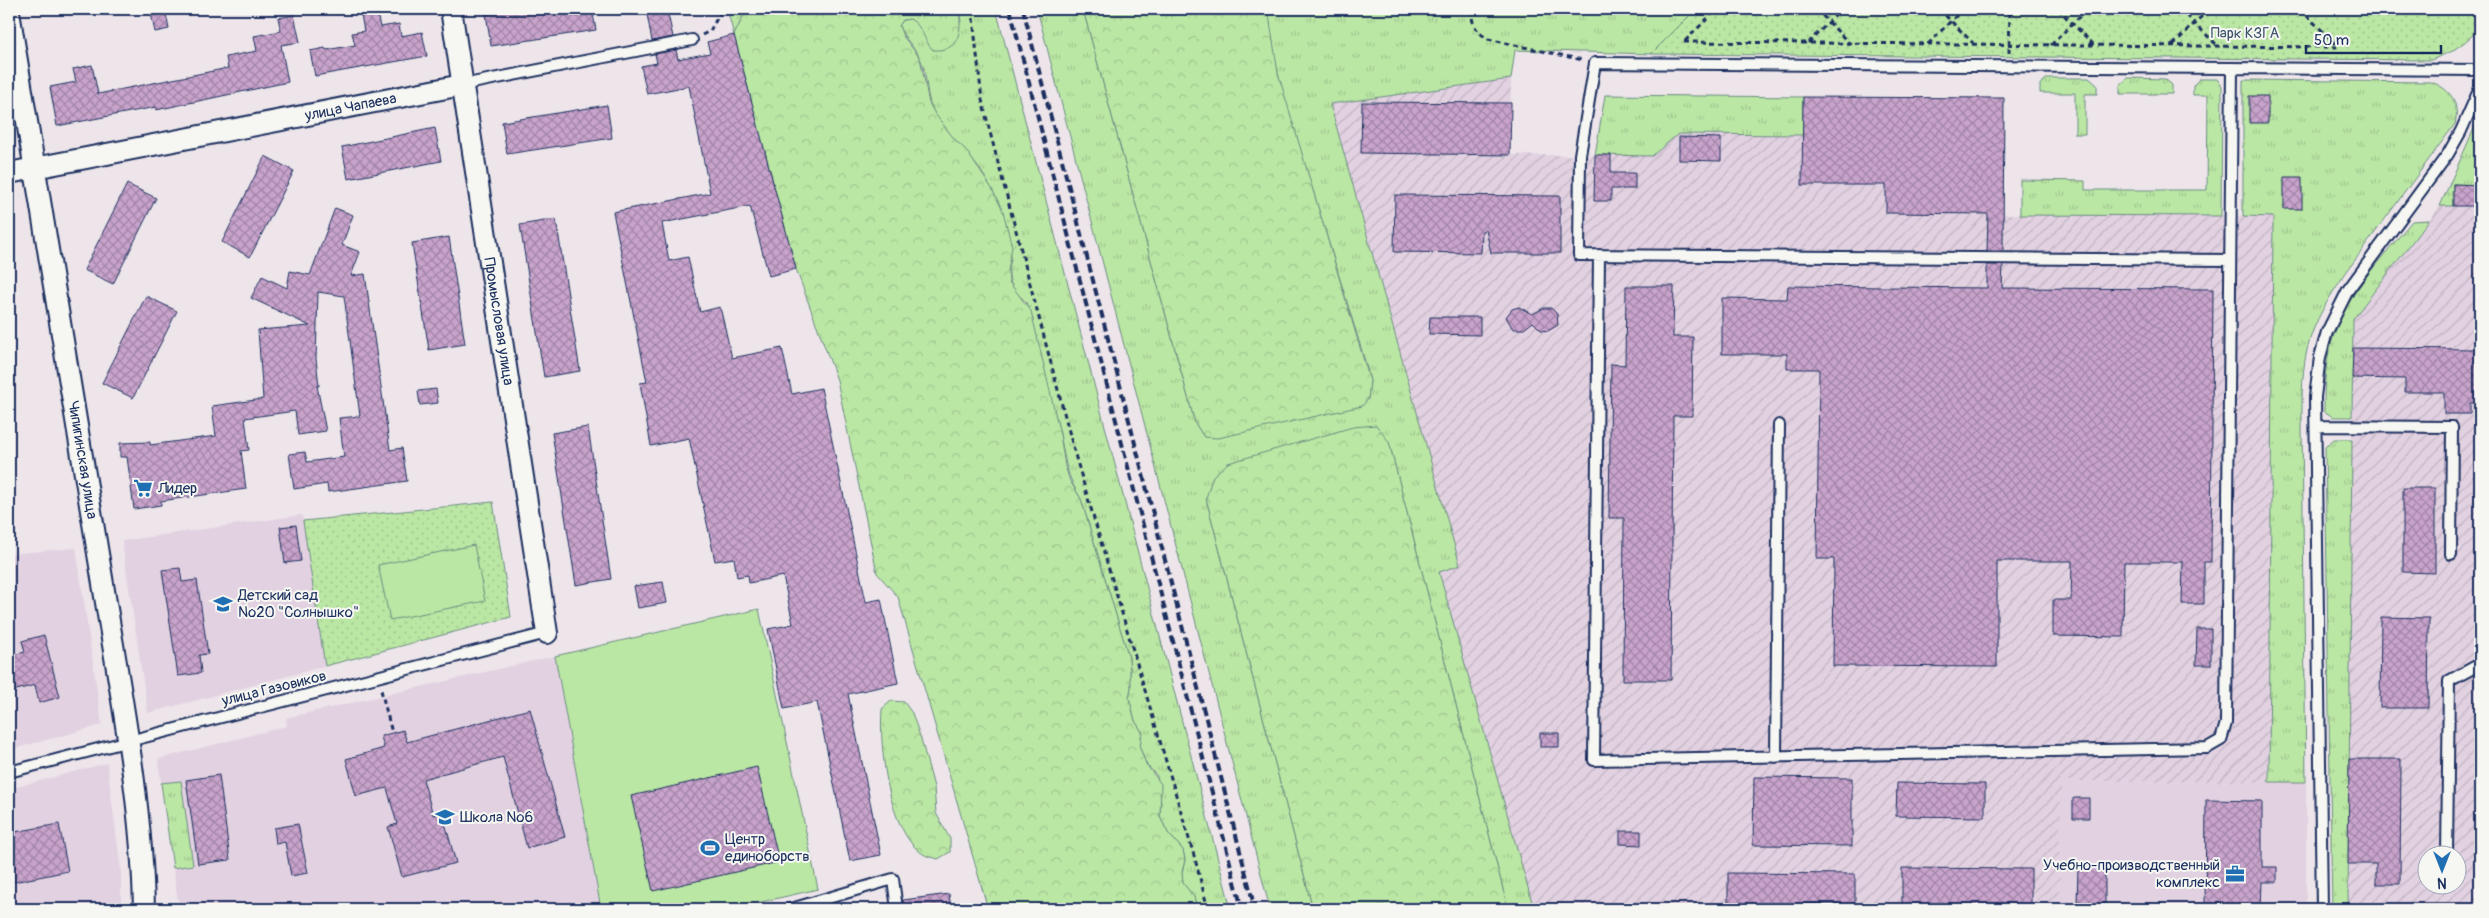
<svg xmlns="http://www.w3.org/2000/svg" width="2489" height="918" font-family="Pangolin,sans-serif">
<defs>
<pattern id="industrial-furrows" width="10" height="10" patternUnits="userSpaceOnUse" patternTransform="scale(1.25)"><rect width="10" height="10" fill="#e2d1e1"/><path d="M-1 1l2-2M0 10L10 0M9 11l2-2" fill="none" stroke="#c1b4c3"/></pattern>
<pattern id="grass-tufts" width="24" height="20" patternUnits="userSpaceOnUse" patternTransform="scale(1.25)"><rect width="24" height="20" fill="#bbe7a4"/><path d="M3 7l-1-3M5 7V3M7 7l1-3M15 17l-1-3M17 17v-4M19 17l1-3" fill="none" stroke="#a0c690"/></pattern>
<pattern id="forest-crowns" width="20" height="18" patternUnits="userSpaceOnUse" patternTransform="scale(1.25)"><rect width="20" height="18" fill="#bbe7a4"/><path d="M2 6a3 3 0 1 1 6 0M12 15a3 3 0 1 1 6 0" fill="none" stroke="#a0c690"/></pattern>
<pattern id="park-dots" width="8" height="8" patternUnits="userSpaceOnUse" patternTransform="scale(1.25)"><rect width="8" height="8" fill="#bbe7a4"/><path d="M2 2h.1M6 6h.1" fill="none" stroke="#a0c690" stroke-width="1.8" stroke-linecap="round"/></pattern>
<pattern id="building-cross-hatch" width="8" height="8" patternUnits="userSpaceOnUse" patternTransform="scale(1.25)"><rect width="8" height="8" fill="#c8a3cb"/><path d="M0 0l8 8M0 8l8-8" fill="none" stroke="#a285a8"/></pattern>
</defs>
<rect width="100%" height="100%" fill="#ede5ea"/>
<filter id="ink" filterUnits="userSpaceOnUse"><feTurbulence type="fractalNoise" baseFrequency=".02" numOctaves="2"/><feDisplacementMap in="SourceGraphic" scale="10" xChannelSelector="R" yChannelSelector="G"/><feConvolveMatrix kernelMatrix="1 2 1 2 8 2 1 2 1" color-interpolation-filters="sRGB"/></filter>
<g filter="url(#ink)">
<path fill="#e2d1e1" d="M302 515 325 666 148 713 122 541Z
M76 548 102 725 9 750V554Z
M555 656 601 909H179L158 759 287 726 286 718Z
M107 763 121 871V909H9V789Z
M2060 781 2306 782V909H2059Z"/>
<path fill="url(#industrial-furrows)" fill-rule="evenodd" d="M1511 79 1510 155 1652 156 1678 134 1802 135 1803 97 2004 98 2003 214 2273 216 2269 782 2061 781 2059 909H1534L1439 572 1460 565 1330 104Z
M2453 184 2480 185V909H2348L2353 319 2440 206H2453ZM2426 856H2456V886H2426Z"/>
<path fill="url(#grass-tufts)" stroke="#6b8b81" d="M727 9H754L745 13 734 35Z
M761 9H828L805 14 788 15Z
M959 9H996L1231 909H1197L1194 897 1183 883 1182 872 1185 860 1183 850 1168 833 1160 817 1161 803 1157 776 1146 764 1140 748 1142 732 1135 721 1129 698 1131 687 1129 658 1081 499C1063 470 1066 457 1058 426 1048 385 1037 344 1026 302 1012 290 1005 279 1011 260 1006 241 999 202 990 186 976 159 953 141 936 116 924 98 929 77 920 58 914 46 904 39 899 26L903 20 910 19 918 23 922 32 961 22Z
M1037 9H1083L1195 423 1204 437 1368 399 1370 381 1365 361 1277 73 1268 9H1696L1651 54 1515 50 1511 79 1330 104 1460 565 1439 572 1534 909H1508L1389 442 1206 498 1313 909H1270Z
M2048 78H2089L2097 85V94H2085V134H2075V93H2040V84Z
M2128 78 2165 79 2172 85V94H2120V85Z
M2199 79H2217L2222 86 2221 216 2020 215V180L2085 181V190H2207L2208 95H2193V86Z
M2243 80 2431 82C2451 89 2460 103 2455 124 2427 162 2399 200 2371 238 2349 269 2322 302 2310 339 2301 367 2302 397 2302 426L2306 782H2269L2273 217 2243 216Z
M1605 95 1803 97V135L1678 134 1652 156 1595 155Z
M2480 115V185L2453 184V206H2440Z
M2429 220 2353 319 2352 417H2333L2324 411C2324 385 2325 360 2334 335 2348 292 2384 256 2412 221Z
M2334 439H2352L2348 909H2332L2325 447Z
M181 781 193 865 173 868 161 783Z"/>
<path fill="url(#forest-crowns)" stroke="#6b8b81" d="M754 9H767L788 15 805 14 828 9H959C962 30 960 52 933 50 923 40 923 26 910 19L903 20 899 26 903 36 920 58 929 103 935 114 956 141 965 149 991 187 1003 211 1012 247 1008 271 1009 282 1031 311 1060 434 1065 466 1070 481 1081 499 1129 658 1131 687 1129 698 1135 721 1142 732 1140 748 1146 764 1161 784 1160 817 1168 833 1183 850 1185 860 1182 872 1183 883 1194 897 1197 909H988L898 597 877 573 837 380 796 269 734 35 745 13Z
M1083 9H1268L1278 73 1370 381 1368 399 1362 406 1218 438 1204 437 1195 423Z
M1376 425 1389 442 1508 909H1313L1206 498 1213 476 1228 463 1353 427Z
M891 701 904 702 912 713 921 739 934 787 936 813 950 839V852L938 859C933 857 927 857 923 854 888 832 879 746 882 709Z"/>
<path fill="url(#park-dots)" stroke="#6b8b81" d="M1696 9H2480V29L2455 50 2431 60 1651 54Z
M493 502 511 617 325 666 303 521Z"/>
<path fill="#bbe7a4" stroke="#6b8b81" d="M474 545 485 601 390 620 378 565Z
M759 609 818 889 731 909H601L555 656Z"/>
<path fill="url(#building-cross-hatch)" stroke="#1b2f5e" d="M150 9H165L169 29 155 32Z
M360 9H376L380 27 399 24 401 36 422 32 427 56 315 76 310 51 325 48 326 50 355 45 352 33 364 31Z
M519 9H592L596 30 491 46 486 14Z
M646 9H667L673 37 652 41Z
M294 15 300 42 281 45 288 82 156 110V107L57 126 50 87 76 82 73 69 92 65 98 94 228 68 226 57 257 51 254 36 281 31 278 18Z
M734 35 796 269 769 276 750 206 662 223 669 261 688 257 700 312 720 307 732 358 782 348 792 394 821 388 866 602 881 599 898 683 848 694 881 855 850 861 817 702 784 709 768 629 793 624 783 576 749 583 748 575 737 577 734 558 715 561 689 438 651 446 640 383 647 382 613 212 710 193 689 86 647 94 641 66 657 63 655 54 676 50 678 59 710 53 707 42Z
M2249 96H2268V123H2249Z
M1803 97 2004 98 2003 251H1987L1988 214 1886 213V185H1802Z
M1362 102 1511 103 1510 155 1361 153Z
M607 105 612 138 507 154 502 122Z
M435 128 441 161 348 179 342 147Z
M1679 137 1721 138V161L1679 160Z
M1595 155H1611V173H1635V189H1611V201H1594Z
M265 156 294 171 250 257 222 242Z
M2284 177H2302V209H2284Z
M127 184 156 198 113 284 84 270Z
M2453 184 2480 185V206H2453Z
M1395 195 1560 196V253H1491L1486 230 1482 231 1481 253 1394 252Z
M335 208 353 215 342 245 360 252 351 276 365 274 390 450 402 448 407 481 328 492 327 484 294 489 289 454 305 452 307 462 344 457 339 418 360 416 344 296 318 292 316 359 319 386H317L326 431 298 435 295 411 245 418 249 450 241 451 246 489 161 501V505L134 509 127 457H120V443L150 442V445L216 436 212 406 263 399 258 330 310 326 251 298 262 276 287 288 290 271 310 275Z
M556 219 580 371 544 377 520 225Z
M449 237 465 344 429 350 412 243Z
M1987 265H2003L2002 288 2213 289 2211 562H2204V604H2182L2183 562H2124L2123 637 2053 636V600H2071L2072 561H1997V667L1833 666 1834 559H1817L1819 369H1787V354H1722V298L1787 299 1788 286 1987 288Z
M1626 286H1674L1673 337H1693L1692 416H1673L1671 680H1623L1624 518H1609L1611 364 1625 365Z
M146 296 177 311 133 398 102 383Z
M1519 307 1532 314 1544 308H1551L1557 314 1558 325 1548 331 1541 330 1533 322 1524 329H1513L1506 317 1512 309Z
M1430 317H1480V335L1429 334Z
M2353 348 2480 349V403H2470V414H2444V392H2405V379L2352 378Z
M436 389 438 403 420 405 418 391Z
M588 427 611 579 576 585 552 433Z
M2403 488H2435V573L2403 572Z
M296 525 301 561 285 563 280 527Z
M180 568 182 582 197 580 208 654 199 655 201 673 178 676 162 570Z
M663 582 667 603 638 608 634 586Z
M2381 617 2429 618 2428 708H2380Z
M2197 629H2211V665H2196Z
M44 635 60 697 39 703 35 685 9 692V656L25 652 22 641Z
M530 709 565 837 527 848 503 757 423 779 433 815 442 812 456 863 402 877 388 827 397 824 387 788 356 796 346 759 384 748 381 736 403 730 407 742Z
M1540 733H1559V747H1540Z
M2349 759H2401L2400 884H2376V864H2348Z
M757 767 779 862 653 891 631 796Z
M219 775 230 860 198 864 186 780Z
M1754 777 1852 778V846L1753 845Z
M1897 783 1985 784V817L1896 816Z
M2073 798H2089V818H2073Z
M2206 800 2262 801V867H2277V882H2262L2261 909H2205Z
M59 824 68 871 9 883V833Z
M298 824 308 873 291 876 285 842 276 844 274 828Z
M1620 831H1641V845L1620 844Z
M2078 867H2105V904H2077Z
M1902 868 2031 869V909H1902Z
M1728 873 1855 874V904H1851V909H1837V904H1791V909H1762V904L1728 903Z
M949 894 951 909H904L903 900Z"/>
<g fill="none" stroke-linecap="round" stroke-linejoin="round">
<g stroke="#1b2f5e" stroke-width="14">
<path id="service" d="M462 85 692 40
M1599 255 1594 760 2207 748 2221 740 2226 723 2232 68
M2230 260 1579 255 1580 155 1595 63 2480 70
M2316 426 2452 427 2451 554
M1776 757 1779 425
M9 772 547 633
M2447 856 2449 681 2480 664
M791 909 893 879 897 909
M2322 909 2315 397 2320 357 2327 332 2348 290 2448 154 2461 131 2480 88"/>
</g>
<g stroke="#1b2f5e" stroke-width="24">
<g id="minor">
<path id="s1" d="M451 9 547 633"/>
<path id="s2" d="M9 12C39 203 73 393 103 584 120 691 142 800 144 909"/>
<path id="s3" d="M9 173 462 85"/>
</g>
</g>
<path stroke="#1b2f5e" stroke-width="3" stroke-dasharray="5 4" stroke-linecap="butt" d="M972 9 982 100 991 136 1076 458 1195 859 1208 909
M1471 9C1472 24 1475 31 1488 39L1583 60
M1816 9 1849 43
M1939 9 1973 43
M2058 9 2093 44
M2180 9 2217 45
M2300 9 2338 46
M702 35 710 31 722 9
M1685 41 1717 9
M1684 42 2338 47
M1808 43 1842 9
M1928 44 1963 9
M2051 45 2087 9
M2173 45 2209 9
M2009 53 2010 9
M381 690 392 733"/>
<use href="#service" stroke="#f6f6f2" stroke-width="10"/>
<use href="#minor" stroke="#f6f6f2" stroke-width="20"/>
<path stroke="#1b2f5e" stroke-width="4" stroke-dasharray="8 4" stroke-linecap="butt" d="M1010 9 1242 909
M1023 9 1255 909"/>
</g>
</g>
<defs>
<g id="supermarket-bare" transform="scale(1.5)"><path d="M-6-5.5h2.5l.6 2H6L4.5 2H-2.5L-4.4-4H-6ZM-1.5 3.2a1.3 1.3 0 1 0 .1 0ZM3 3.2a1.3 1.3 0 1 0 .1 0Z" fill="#1f6fb2" stroke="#f6f6f2" stroke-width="2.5" paint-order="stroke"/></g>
<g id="school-bare" transform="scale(1.5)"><path d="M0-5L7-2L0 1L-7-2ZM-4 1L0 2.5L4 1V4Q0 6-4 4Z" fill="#1f6fb2" stroke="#f6f6f2" stroke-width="2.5" paint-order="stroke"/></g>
<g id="stadium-bare" transform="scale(1.5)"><path d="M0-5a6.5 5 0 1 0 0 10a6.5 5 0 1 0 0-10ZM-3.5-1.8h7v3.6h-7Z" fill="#1f6fb2" stroke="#f6f6f2" stroke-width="2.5" paint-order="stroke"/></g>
<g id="office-bare" transform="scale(1.5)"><path d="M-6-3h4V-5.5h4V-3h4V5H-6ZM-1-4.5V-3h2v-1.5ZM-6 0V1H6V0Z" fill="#1f6fb2" stroke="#f6f6f2" stroke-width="2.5" paint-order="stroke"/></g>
</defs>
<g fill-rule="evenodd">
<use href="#supermarket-bare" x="143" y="488"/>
<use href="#school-bare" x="223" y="604"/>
<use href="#school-bare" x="445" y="817"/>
<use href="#stadium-bare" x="710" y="848"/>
<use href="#office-bare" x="2235" y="874"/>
</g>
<g text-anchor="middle" stroke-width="4" stroke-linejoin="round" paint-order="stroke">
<g font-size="15" fill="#3b546c" stroke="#f6f6f2">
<text x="2245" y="38">Парк КЗГА</text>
</g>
<g font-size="15" fill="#1b2f5e" stroke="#f6f6f2">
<text dy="5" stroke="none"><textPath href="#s3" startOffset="348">улица Чапаева</textPath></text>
<text dy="5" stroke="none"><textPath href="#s1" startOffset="316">Промысловая улица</textPath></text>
<text dy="5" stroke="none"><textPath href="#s2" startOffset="454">Чипигинская улица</textPath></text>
<text transform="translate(274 688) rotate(-14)" y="5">улица Газовиков</text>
</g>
<g font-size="15" fill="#1b2f5e" stroke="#f6f6f2" text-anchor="start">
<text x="158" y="493">Лидер</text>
<text x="238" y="600">Детский сад<tspan x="238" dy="17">№20 "Солнышко"</tspan></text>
<text x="460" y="822">Школа №6</text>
<text x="725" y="844">Центр<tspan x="725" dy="17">единоборств</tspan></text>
<text x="2220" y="870" text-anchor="end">Учебно-производственный<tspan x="2220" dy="17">комплекс</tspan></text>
</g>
</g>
<rect width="2489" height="918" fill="none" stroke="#f6f6f2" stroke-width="30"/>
<rect x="15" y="15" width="2459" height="888" fill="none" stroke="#1b2f5e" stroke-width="2" filter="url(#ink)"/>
<g transform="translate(2442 870) rotate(180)"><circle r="24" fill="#f6f6f2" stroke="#9ea6b7"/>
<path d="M0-4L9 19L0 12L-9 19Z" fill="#1f6fb2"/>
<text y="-8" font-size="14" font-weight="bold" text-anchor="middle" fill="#1b2f5e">N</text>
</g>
<path d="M2306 45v8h135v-8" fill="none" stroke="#1b2f5e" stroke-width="2.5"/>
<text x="2314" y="45" font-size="15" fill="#1b2f5e" stroke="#f6f6f2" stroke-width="4" paint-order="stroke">50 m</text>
</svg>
